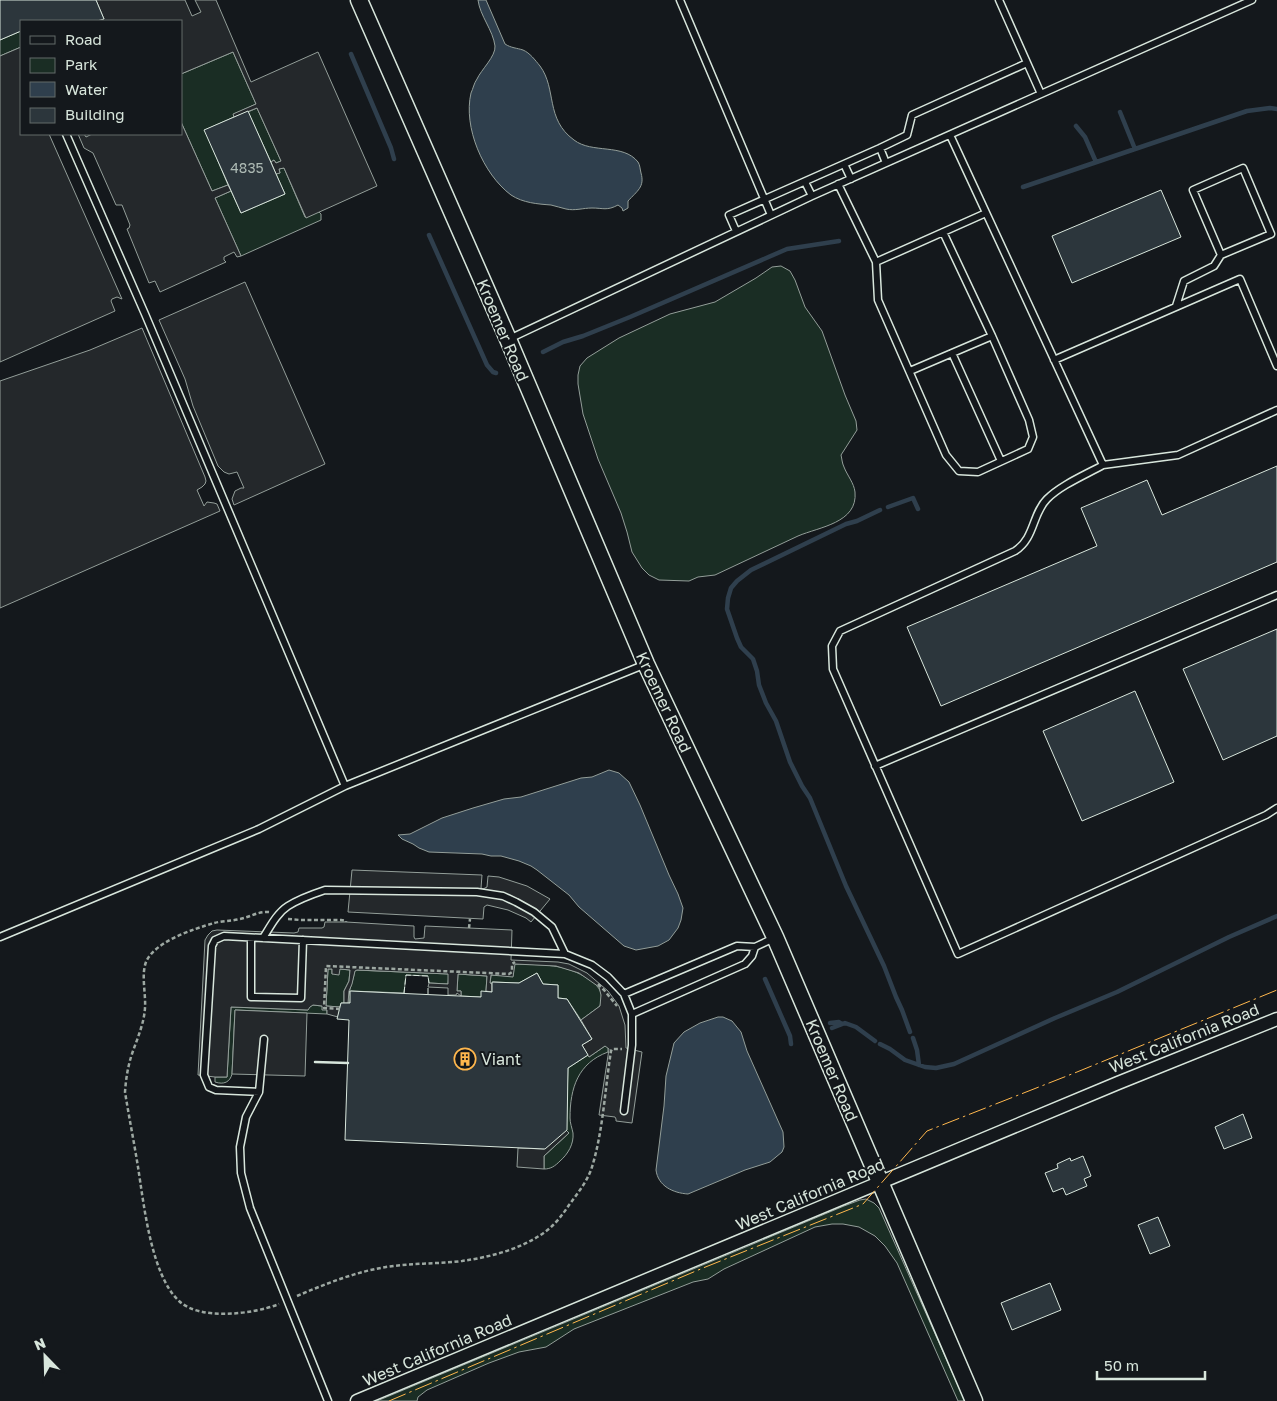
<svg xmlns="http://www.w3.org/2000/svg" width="1277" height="1401" font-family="'Golos Text',sans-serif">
<rect width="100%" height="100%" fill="#14181c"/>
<path fill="#1a2d24" stroke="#939e99" d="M21 31V47L0 56V40Z
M233 52 256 104 234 114V117L205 130 228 185 212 191 181 122V74Z
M257 108 281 161 276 163 274 160 271 162 248 112Z
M284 168 305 217 318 211 321 214V220L241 256 215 198 231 191 241 213 285 194 276 174 280 173 279 169Z
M781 266 790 271 795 280 805 307 822 331 845 395 856 421 857 430 841 455C842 459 842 463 844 467 847 475 854 483 855 492 858 523 819 527 798 536L715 575 698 577 689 581 659 580 649 575 642 568 632 552 627 532 621 513 598 459 583 414 578 384V375L580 366 587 358 619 338 670 314 715 302 756 278 772 267Z
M514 964C543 965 565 963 590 980 600 987 604 994 600 1006L581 1020 567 999 558 998V985L543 984 537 973 519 983 493 982 492 984H490L491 975 513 976Z
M328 969H332V974L340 969 350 970 349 981 344 991V1003H341L340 1007 326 1006Z
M355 970 449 974 448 984 429 983 428 976 406 975 404 993 351 991 350 1003H348C348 991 353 982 355 970Z
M458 974 487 976 486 991 481 997 461 996V991H457Z
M313 1005 322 1006 327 1010V1014L235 1010 232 1074C230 1082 224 1085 215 1082V1077H227L231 1007 308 1010 309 1007Z
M605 1046 608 1047V1052C578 1063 570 1088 570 1118 570 1123 572 1128 573 1133 574 1144 568 1154 560 1161 555 1166 551 1169 544 1169V1156L569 1133 566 1130 568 1068 588 1055 589 1057Z
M866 1199 874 1203 879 1208 965 1401H958L897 1263 885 1246 875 1236 859 1227 843 1224H832L815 1227 724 1269 708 1279 693 1282 574 1329 546 1347 519 1352 489 1363 427 1390 418 1397 417 1401H377L844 1206 860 1200Z"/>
<path fill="#24282b" stroke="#939e99" d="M96 0H185L192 16 201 12 195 0H216L251 82 318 52 377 186 306 218 284 168 279 169 280 173 276 174 271 162 274 160 276 163 281 161 257 108 234 117 233 114 256 104 233 52 181 74V21H97L104 19Z
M21 47V134H49L122 299 117 297 112 299 111 301 115 311 0 362V56Z
M181 122 212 191 228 185 231 191 215 198 241 256 237 257 234 252 224 257V260L226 262 160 292 155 281 149 283 127 229 129 228 130 225 122 205H116L93 153 84 148 78 134H84L86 137 92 134H181Z
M245 282 325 464 234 505 232 499 235 491 241 488H244L237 472 229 474 224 472 218 466 193 406 185 379 159 320Z
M142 328 205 477 206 481 205 484 202 487 197 490 204 506 207 502 214 503 217 504 220 511 0 608V381L90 350Z
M352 870 482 875 481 888 483 889 487 887 488 876 499 877 527 886 550 899 531 922 526 918 508 910 487 905 484 907 483 919 348 912Z
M325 922H346L414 926V937L415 939 424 938 425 926 512 930 511 960 558 962 569 964 587 973 608 991 619 1006 625 1025 626 1048 642 1052 632 1123 616 1121V1119L615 1117 599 1115 609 1049 605 1046 589 1057 582 1045 592 1039 581 1020 600 1006 601 995 599 987 579 973 556 966 515 964 513 977 491 975 490 983 492 984V992L486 991 487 976 458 974 457 991H461V996L457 993 456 995H448V988L428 987 429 983 448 984V974L357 970 355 971 352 984 349 991 348 1003H344V991L349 981 350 970 340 969 339 975 332 974V969H328L326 1006 340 1007 338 1017 327 1014V1010H322V1006L313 1005 310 1007 308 1010 231 1007 227 1077H215L198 1075 205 940 208 935 212 931 217 930 294 933 298 932 299 928H322L324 927Z
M235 1010 307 1013 305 1076 232 1074Z
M566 1130 569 1133 544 1156V1169L517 1167 518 1148 544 1149Z"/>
<path fill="#2f3f4d" stroke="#939e99" d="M478 0H486L505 44C511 48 517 48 523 50 530 53 535 60 540 66 557 89 545 119 574 140 592 154 623 143 638 162 640 165 640 169 641 173 645 187 637 191 628 201V208L623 211 622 208 618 205C607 211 603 208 592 208 583 208 575 211 566 209 561 208 556 206 551 205 538 204 523 203 511 195 483 174 463 127 471 93 473 89 474 83 477 79 481 70 496 56 495 46 493 30 480 16 478 0Z
M609 770 619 773 629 782 640 805 669 875 678 894 683 908 681 920 678 928 669 940 658 946 636 950 624 946 579 907 569 895 537 870 531 866 519 861 501 856H491L482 854 429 852 419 848 413 844 402 839 398 835 410 834 442 818 473 808 504 799 521 797 581 778 592 777Z
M718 1017H723L732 1021 741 1032 747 1051 783 1132 784 1147 782 1152 770 1162 745 1170 688 1194C673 1193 658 1186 656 1170L664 1106 666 1076 674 1043 684 1032 700 1023Z"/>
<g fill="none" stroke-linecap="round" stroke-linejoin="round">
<path stroke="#2f3f4d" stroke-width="4.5" d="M351 54 391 148 394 159
M1120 112 1135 149
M1076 126 1085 137 1096 162
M1023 187 1247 111 1270 108 1277 109
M429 235 487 365 493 372 496 373
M543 352 563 342 583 336 630 317 787 249 839 241
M888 507 913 498 918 509
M880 510 857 521 846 524 751 570 737 581 731 588 728 598 727 609 737 638 741 647 753 659 757 671 759 685 766 703 776 721 790 762 802 786 810 798 846 886 884 966 896 997 902 1010 910 1032
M765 979 790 1036 791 1044
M830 1023 839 1022 842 1024
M832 1028 845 1023 856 1027 875 1041
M913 1038 917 1050 919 1065
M880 1044 890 1049 905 1060 925 1067 936 1068 954 1064 1055 1018 1117 992 1229 937 1277 916"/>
</g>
<path fill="#2c363c" stroke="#d8e6dc" d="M0 0H96L104 19 97 21H21V31L0 40Z
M248 111 285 194 241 213 204 130Z
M1161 190 1181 237 1072 283 1052 236Z
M1277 466V562L941 706 907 627 1097 546 1081 508 1147 480 1162 515Z
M1277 629V736L1223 760 1183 669Z
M1135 691 1174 782 1082 821 1043 731Z
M537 973 543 984 558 985V998L567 999 592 1039 582 1045 588 1055 568 1068 567 1130 545 1149 345 1140 349 1020 337 1019 341 1003H350V991L481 997V991L492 992V982L519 983Z
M1243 1114 1252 1138 1224 1149 1215 1127Z
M1083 1156 1091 1176 1084 1179 1087 1186 1066 1195 1063 1188 1053 1192 1045 1173 1058 1168 1057 1164 1070 1158 1071 1161Z
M1158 1217 1170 1246 1150 1254 1138 1225Z
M1050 1283 1061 1310 1012 1330 1001 1303Z"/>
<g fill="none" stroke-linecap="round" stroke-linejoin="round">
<g stroke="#d8e6dc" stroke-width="9">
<path id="service" d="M680 0 771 215
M999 0 1041 94
M66 134 145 314 345 786
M950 135 1103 465C1085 475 1061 485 1047 499 1032 514 1035 538 1015 551L840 631 832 646 833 669 958 954 1266 815 1277 808
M880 148 886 163
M844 164 851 179
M805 182 812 196
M838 184 876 262 878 300 946 455 959 471 978 472 1028 449 1033 437 1029 420 992 336 943 232
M736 231 729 215 880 148 907 135 912 115 1027 63
M876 262 986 213
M1176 306 1184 281 1214 266 1221 255 1193 190 1243 168 1271 234 1221 255
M509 339 812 196 1252 0
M952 353 1001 461
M1054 360 1240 279 1277 366
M910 371 992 336
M1103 465 1178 455 1277 410
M875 766 1277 595
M0 937 259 829 345 786 646 664
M251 938V997L301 998 303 940
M565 954 592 965 608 977 624 994 632 1014V1045L624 1111
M624 994 737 946 755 947 774 938
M632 1014 745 964 752 956 755 947
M264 1039 259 1092 246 1117 240 1147 241 1173 250 1208 328 1401
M259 1092 216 1090 209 1087 204 1075 212 946 215 940 224 936 565 954 552 927 534 912 516 902 503 896 477 892 325 890C313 894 299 899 288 906 277 913 270 927 263 938"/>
</g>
<g stroke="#d8e6dc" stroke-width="15">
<path id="minor" d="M357 1401 1118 1083 1277 1019"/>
</g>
<g stroke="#d8e6dc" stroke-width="19">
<path id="tertiary" d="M359 0 508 339 646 664 775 937 974 1401"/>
</g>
<path stroke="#9da8a2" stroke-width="2.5" stroke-dasharray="4 2.5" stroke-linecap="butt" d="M269 912C259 911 250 917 240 919 231 921 222 921 214 923 194 929 155 941 146 962 141 975 146 994 145 1008 144 1023 138 1037 133 1051 128 1065 126 1078 125 1092 129 1117 134 1142 138 1167 144 1205 151 1275 179 1301 200 1321 254 1314 279 1304
M288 919 300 920H341L346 921V922
M469 928 470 919
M598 984 604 990 617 1006
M340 1009 324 1008 326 966 509 974 512 972V964L515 962
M297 1296C325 1284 355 1272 386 1267 411 1263 437 1264 462 1261 491 1257 526 1248 550 1228 557 1222 563 1214 569 1205 577 1194 586 1183 591 1170 603 1134 605 1088 611 1051L612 1049H622"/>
<use href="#service" stroke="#14181c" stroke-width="6"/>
<use href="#minor" stroke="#14181c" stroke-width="12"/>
<use href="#tertiary" stroke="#14181c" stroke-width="16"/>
<path stroke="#d8e6dc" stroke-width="1" stroke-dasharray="6 2.5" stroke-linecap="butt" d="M404 993 406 975 428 976 429 983
M428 994V987"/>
<path stroke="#d8e6dc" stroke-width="2.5" d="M315 1062 348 1063"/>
<path stroke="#ffb74d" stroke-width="1" stroke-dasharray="18 4 2.5 4" stroke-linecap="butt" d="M389 1401 703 1268 863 1204 927 1131 1077 1072 1277 990"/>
</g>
<defs>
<g id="building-ring" transform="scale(1.125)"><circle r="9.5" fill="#14181c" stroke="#ffb74d" stroke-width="1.5"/><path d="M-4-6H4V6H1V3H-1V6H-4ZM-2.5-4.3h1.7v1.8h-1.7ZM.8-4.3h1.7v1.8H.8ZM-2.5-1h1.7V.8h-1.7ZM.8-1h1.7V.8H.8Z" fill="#ffb74d"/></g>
</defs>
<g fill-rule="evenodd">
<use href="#building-ring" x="465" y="1059"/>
</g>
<g text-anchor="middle" stroke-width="4" stroke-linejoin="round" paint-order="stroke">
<g font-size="14" fill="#adbab4">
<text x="247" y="173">4835</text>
</g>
<g font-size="16" fill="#d8e6dc" stroke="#14181c">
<text transform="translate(503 330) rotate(67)" y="6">Kroemer Road</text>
<text transform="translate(664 702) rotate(65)" y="6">Kroemer Road</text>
<text transform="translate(1184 1038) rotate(-22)" y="6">West California Road</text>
<text transform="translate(832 1070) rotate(67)" y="6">Kroemer Road</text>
<text transform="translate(810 1194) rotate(-23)" y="6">West California Road</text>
<text transform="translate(437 1350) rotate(-23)" y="6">West California Road</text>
</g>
<g font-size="16" fill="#d8e6dc" stroke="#14181c" text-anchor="start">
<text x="481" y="1065">Viant</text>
</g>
</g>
<rect x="20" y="20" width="162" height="115" fill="#14181c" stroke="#626a69"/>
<rect x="30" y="36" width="25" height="8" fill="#14181c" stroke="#626a69"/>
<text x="65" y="45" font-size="15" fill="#d8e6dc">Road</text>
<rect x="30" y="58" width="25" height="15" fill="#1a2d24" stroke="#626a69"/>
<text x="65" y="70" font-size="15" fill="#d8e6dc">Park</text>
<rect x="30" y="82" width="25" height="15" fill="#2f3f4d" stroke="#626a69"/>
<text x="65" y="95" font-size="15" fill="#d8e6dc">Water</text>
<rect x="30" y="108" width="25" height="15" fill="#2c363c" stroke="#626a69"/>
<text x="65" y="120" font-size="15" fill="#d8e6dc">Building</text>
<g transform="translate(45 1356) rotate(337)" stroke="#14181c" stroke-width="4" paint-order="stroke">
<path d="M0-4L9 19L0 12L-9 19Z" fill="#d8e6dc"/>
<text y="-8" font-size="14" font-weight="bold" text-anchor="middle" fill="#d8e6dc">N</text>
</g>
<path d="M1097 1371v8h108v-8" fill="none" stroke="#d8e6dc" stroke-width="2.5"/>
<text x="1104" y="1371" font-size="15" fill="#d8e6dc" stroke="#14181c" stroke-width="4" paint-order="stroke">50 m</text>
</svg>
